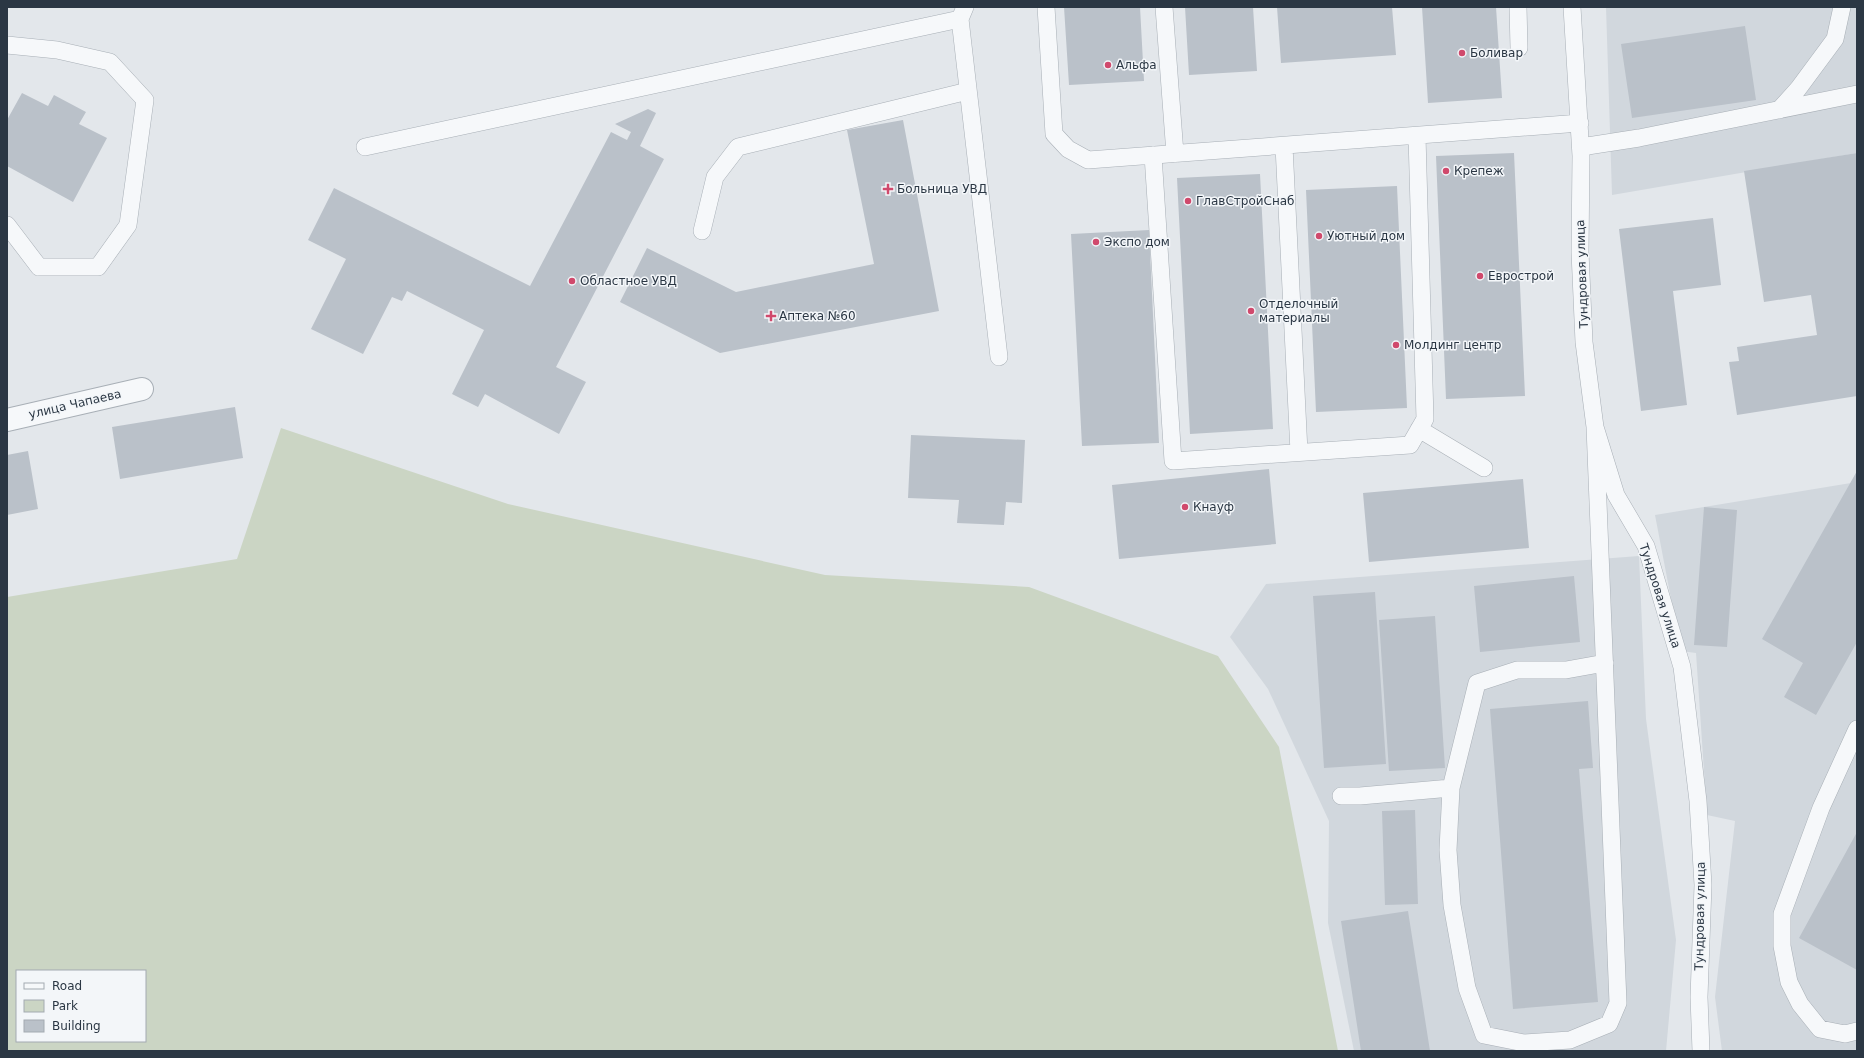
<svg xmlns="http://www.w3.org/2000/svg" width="1864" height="1058" font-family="'DejaVu Sans',sans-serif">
<rect width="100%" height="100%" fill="#e3e7eb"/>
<path fill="#d1d7dd" d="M1606 7H1857V153L1612 195Z
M1857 482V1051H1722L1715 997 1735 821 1707 815 1696 653 1681 651 1655 515Z
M1639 556 1646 719 1676 940 1666 1051H1354L1328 923 1329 821 1268 689 1230 637 1266 584Z"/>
<path fill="#cbd5c4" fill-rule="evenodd" d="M281 428 508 504 825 575 1029 587 1218 656 1279 747 1338 1051H7V597L237 559ZM17 971H145V1041H17Z"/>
<path fill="#bac1c9" d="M1064 7H1140L1144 81 1069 85Z
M1185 7H1253L1257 71 1189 75Z
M1277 7H1392L1396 55 1281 63Z
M1422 7H1496L1502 98 1428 103Z
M1745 26 1756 100 1632 118 1621 44Z
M22 93 48 106 54 95 86 112 79 124 107 138 73 202 7 166V120Z
M648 109 656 113 640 146 664 159 556 367 586 382 559 434 485 394 478 407 452 394 484 330 407 291 402 301 392 297 363 354 311 329 346 259 308 240 334 188 530 286 611 132 627 140 631 132 615 124Z
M903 120 939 311 720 353 620 302 647 248 736 292 874 264 847 130Z
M1514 153 1525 396 1446 399 1436 156Z
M1857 153V396L1737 415 1729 362 1739 361 1737 347 1817 335 1811 295 1764 302 1744 171Z
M1260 174 1273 429 1190 434 1177 178Z
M1397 186 1407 408 1316 412 1306 190Z
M1713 218 1721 285 1673 291 1687 405 1641 411 1619 229Z
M1149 230 1159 443 1082 446 1071 234Z
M235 407 243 458 120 479 112 427Z
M911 435 1025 440 1022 503 1006 502 1004 525 957 523 959 500 908 498Z
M28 451 38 509 7 515V455Z
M1269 469 1276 544 1119 559 1112 485Z
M1857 471V642L1816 715 1784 697 1803 663 1762 639Z
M1523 479 1529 548 1369 562 1363 493Z
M1704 507 1737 510 1727 647 1694 645Z
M1574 576 1580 642 1480 652 1474 586Z
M1375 592 1386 764 1324 768 1313 596Z
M1435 616 1445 768 1389 771 1379 620Z
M1588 701 1593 768 1579 769 1598 1002 1513 1009 1490 709Z
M1415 810 1418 904 1385 905 1382 811Z
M1857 832V970L1799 938Z
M1408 911 1430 1051H1361L1341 921Z"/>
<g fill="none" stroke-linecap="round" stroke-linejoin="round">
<g stroke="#a8afb6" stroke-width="18">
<path id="lane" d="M965 7 960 19 999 357
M1046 7 1054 134 1068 149 1088 160 1580 123
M1164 7 1175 154
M1518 7 1519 48
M1572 7 1581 156 1580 252 1584 342 1595 427 1616 495 1646 546 1682 667 1698 801 1703 885 1699 997 1701 1051
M7 45 57 50 110 62 145 100 128 225 98 267H39L7 225
M1779 110 1798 89 1835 39 1842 7
M1284 146 1299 452
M365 147 960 19
M1581 147 1639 138 1857 94
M1153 155 1173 461 1410 445 1425 419 1417 136
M702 231 715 177 738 147 968 91
M1595 427 1618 1003 1609 1024 1570 1040 1524 1043 1484 1035 1467 988 1452 905 1448 850 1451 788 1477 683 1517 670H1566L1605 663
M1419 429 1484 468
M1857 729 1821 808 1782 914V946L1789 982 1800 1004 1820 1029 1845 1034 1857 1031
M1341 796H1360L1451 788"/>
</g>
<g stroke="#a8afb6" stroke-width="24">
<path id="street" d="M7 420 142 389"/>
</g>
<use href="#lane" stroke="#f6f8fa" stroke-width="17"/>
<use href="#street" stroke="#f6f8fa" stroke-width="22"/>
</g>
<g fill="#d0496c" stroke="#f3f6f9" stroke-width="1.5">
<circle cx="1462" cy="53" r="4"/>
<circle cx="1108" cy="65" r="4"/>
<circle cx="1446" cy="171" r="4"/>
<path d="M886 183h4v4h4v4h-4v4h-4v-4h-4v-4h4z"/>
<circle cx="1188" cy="201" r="4"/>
<circle cx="1319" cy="236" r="4"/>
<circle cx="1096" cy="242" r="4"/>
<circle cx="1480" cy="276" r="4"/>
<circle cx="572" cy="281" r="4"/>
<circle cx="1251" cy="311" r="4"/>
<path d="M769 310h4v4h4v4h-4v4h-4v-4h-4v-4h4z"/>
<circle cx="1396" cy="345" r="4"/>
<circle cx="1185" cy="507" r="4"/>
</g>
<g text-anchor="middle" stroke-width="3" stroke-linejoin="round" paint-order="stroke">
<g font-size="12" fill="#2b3744" stroke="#f3f6f9" text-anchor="start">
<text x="1470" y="57">Боливар</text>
<text x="1116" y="69">Альфа</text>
<text x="1454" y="175">Крепеж</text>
<text x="897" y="193">Больница УВД</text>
<text x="1196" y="205">ГлавСтройСнаб</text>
<text x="1327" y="240">Уютный дом</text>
<text x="1104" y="246">Экспо дом</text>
<text x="1488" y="280">Еврострой</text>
<text x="580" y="285">Областное УВД</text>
<text x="1259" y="308">Отделочный<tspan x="1259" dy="14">материалы</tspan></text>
<text x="779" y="320">Аптека №60</text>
<text x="1404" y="349">Молдинг центр</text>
<text x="1193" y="511">Кнауф</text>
</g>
<g font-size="12" fill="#2b3744" stroke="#f3f6f9">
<text transform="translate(1582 274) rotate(-92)" y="4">Тундровая улица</text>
<text transform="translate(75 404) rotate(-13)" y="4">улица Чапаева</text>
<text transform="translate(1660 596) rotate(72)" y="4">Тундровая улица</text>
<text transform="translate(1700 916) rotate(-89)" y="4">Тундровая улица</text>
</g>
</g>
<rect width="1864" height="1058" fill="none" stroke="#2b3744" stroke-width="16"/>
<rect x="16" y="970" width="130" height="72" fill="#f3f6f9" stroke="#a3aab1"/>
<rect x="24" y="983" width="20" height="6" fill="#f6f8fa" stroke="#a3aab1"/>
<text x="52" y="990" font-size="12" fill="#2b3744">Road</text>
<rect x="24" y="1000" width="20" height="12" fill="#cbd5c4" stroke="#a3aab1"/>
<text x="52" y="1010" font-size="12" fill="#2b3744">Park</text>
<rect x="24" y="1020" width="20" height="12" fill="#bac1c9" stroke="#a3aab1"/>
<text x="52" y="1030" font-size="12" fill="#2b3744">Building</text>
</svg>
